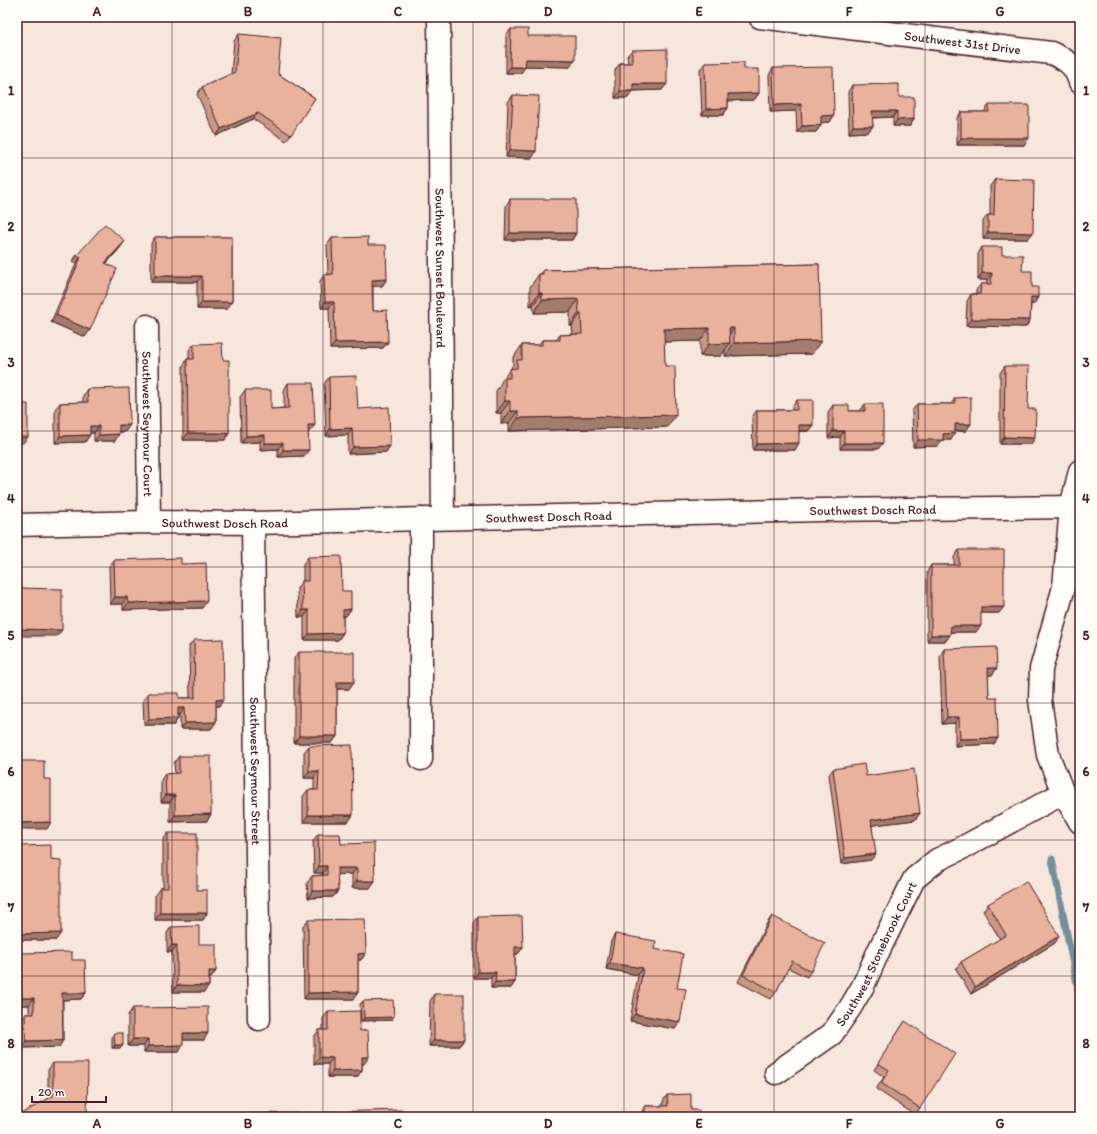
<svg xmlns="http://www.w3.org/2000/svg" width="1097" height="1134" font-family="Itim,sans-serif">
<rect width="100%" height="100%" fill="#f7e6dc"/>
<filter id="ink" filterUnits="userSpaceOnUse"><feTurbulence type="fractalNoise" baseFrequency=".025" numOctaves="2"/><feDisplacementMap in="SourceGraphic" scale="8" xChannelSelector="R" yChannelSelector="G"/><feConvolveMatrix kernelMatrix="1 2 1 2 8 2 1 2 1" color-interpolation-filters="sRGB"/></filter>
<g filter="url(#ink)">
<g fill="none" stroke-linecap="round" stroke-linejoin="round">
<path stroke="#71909b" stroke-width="7" d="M1052 859 1078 989 1080 992"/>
<g stroke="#4a1f2b" stroke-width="25">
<g id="minor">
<path id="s1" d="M439 17 443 518"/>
<path id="s2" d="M760 17 1051 53C1067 60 1074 64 1080 82"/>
<path id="s3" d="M147 326 149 522"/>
<path d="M1080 471 1071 507 1064 587 1041 669 1040 700 1048 755 1063 793 1080 822"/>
<path d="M421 519V759"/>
<path id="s4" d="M253 523 259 1019"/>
<path id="s5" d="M17 525 149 522 253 523 821 510 1080 507"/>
<path id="s6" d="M776 1073 832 1034 850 1008 863 986 879 950 914 879 937 860 964 847 1063 793"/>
</g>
</g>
<use href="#minor" stroke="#fdfcf7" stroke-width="22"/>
</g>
<path fill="#c89986" stroke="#4a1f2b" d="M511 29 528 36 570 67 525 66 521 73H506V35Z
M239 34 278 74 315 98 286 141 253 119 216 136 197 94 202 87 231 74 234 41Z
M632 50 662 90 633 91 628 98H615V70L620 63H628L627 56Z
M705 63 744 69 759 93 754 100 728 101V108L723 115H702L700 69Z
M773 68 834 115 830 122H821V125L816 132H797L796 111 770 112 769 75Z
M852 85 899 97 914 119 910 126H893V117L872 118 873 126 868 132 849 133 848 92Z
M513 95 536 151 532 158 506 157 508 102Z
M989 105 1029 138 1024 145H957V118L961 112H984Z
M995 179 1028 239H983V221L988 215H990V186Z
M510 199 576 233 572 240H505L506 206Z
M155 237H232V302L227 309H197V282H151V243Z
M332 238 368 245 387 279 382 286H373V311L388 342 383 348 330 349 329 308H321L320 281 324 275H328L327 245Z
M982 247 1002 255 1022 271 1038 297 1034 304H1031L1030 320 1026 327 966 326 967 301 971 294H976V290L981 284H987V280H978V254Z
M120 248 106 264 85 337 51 322 76 264 72 262 77 255Z
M819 264 812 354 725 356V350L721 356H700V341L664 342 667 427 509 431V423L501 424V413H496V391L501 383V382L513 365V358L522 345H538L542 340H556L560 335 573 334 572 326H570V312L534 313 533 305 530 306V287L539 274H540L543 270Z
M194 344 223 360 229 433 225 440H183V366L187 359H189V350Z
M1005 366 1028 409 1031 444H1000V373Z
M329 377 390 446 386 452 348 454V435L326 436 324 384Z
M288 383 310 431H308L304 456 278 457V449L260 450V442L241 443 240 397 245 390 271 409 284 408V390Z
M87 389 125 432H119L115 441H94V433H90L85 442 55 443V409L60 403 83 402V396Z
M955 398 966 431H955L951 440H942L938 446 913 447 912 411 917 404H951Z
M797 400 813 425 808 431H799L795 450H753L752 417 757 410H792V407Z
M865 404 878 449H840V437L828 438V412L833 405 849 411H860Z
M959 550 999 613H981L976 632H950L946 641H927V572L931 565H954V557Z
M308 557 342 591 351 609 346 616H343V633L338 640H304V617H298L297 588 302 581H303V564Z
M114 560 181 564 202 608 123 610V604H110L109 566Z
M194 640 219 706H216V722L211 729H180V715H178V718L174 725H144L143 700 148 693 179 698H190L189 646Z
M944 649 997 668 992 675H988L989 698 998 738 994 744 955 746V723L942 724 940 656Z
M299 652 349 689H337V736L332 743H294V658Z
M309 746 353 815 348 822H303V796L308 790H314V778H304V752Z
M179 756 211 814 207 821 170 822V802H161V780L165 774H175L174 763Z
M833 769 920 813 915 820 872 825 871 860 841 864 829 775Z
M168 833 197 890 207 913 203 920H155V895L160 888H163V840Z
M318 834 341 844 370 888H352V874H337L338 891 333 897 308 898 307 883 312 876 323 875V873H314L313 841Z
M18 846 51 859 56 940H17V847Z
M988 904 1055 943 971 994 956 969 961 962 1000 939 983 911Z
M772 916 811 971 807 977 788 968 776 992 771 999 738 982 767 923Z
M478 917 523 947 518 954H515V982L511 988H491V978H474V923Z
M308 920 366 953 361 960H358V992L354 999H304L303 926Z
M171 927 199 944 216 971 211 978H209V986L204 992H173L172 952H167V933Z
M615 934 654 949 680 1022 675 1029 630 1021 638 975 606 969 611 941Z
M20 953 72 960 86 993 81 999 63 1000V1040L59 1047 21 1048V1020L25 1014H29V1005H17V958Z
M434 994 464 1040 459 1046H429L430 1001Z
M363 1001 391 1020 361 1021 360 1004Z
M133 1008 204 1040H183L179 1052H144V1046H128V1015Z
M328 1012 360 1031 364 1064H362V1070L357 1077H328V1064H314V1037L319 1030H323V1018Z
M905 1021 920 1108 915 1115 876 1089 884 1077 874 1070Z
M114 1033 121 1048H112V1037Z
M53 1063 87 1117H17L48 1099V1070Z
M667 1095 691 1110 699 1117H641V1113L645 1106H663V1101Z
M328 1112V1117H324Z"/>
<path fill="#a27d6d" stroke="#4a1f2b" d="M526 59 575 60 570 67 521 66Z
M510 67H525L521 73H506Z
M633 84H667L662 90 628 91Z
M620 91H633L628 98H615Z
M759 93 754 100 723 101 728 94Z
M801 104 796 111 770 112 774 105Z
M728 108 723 115H702L706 109Z
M872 111H897L893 117 867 118Z
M258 113 253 119 216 136 221 129Z
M834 115 830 122 816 123 821 116Z
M914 119 910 126H893L897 120Z
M821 125 816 132H797L802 126Z
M853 126H873L868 132 849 133Z
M961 138H1029L1024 145H957Z
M510 150 536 151 532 158 506 157Z
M988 232 1033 233 1028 239H983Z
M510 233H576L572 240H505Z
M125 241 120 248 100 270 105 263Z
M77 255 81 257 76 264 72 262Z
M982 273H992L987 280H978Z
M155 276H202L197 282H151Z
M387 279 382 286H368L372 280Z
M539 293H542L533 305 530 306Z
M1031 297H1038L1034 304H1026Z
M578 299 570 312 534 313 542 300Z
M202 302H232L227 309H197Z
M325 302H334L329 308H321Z
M579 313H581L572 326H570Z
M56 315 90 330 85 337 51 322Z
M971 319 1030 320 1026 327 966 326Z
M709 328 700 341 655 342 664 329Z
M729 328H734L725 341Z
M821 341 812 354 725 356 734 343Z
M388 342 383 348 330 349 335 343Z
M730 343 721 356H700L709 344Z
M505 401H510L501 413H496Z
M510 411H518L509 423 501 424Z
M676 415 667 427 509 431 518 418Z
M955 424H971L966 431H951Z
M119 425H130L125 432H114Z
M308 425H315L310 431H304Z
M799 425H813L808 431H795Z
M90 426H99L94 433H85Z
M352 428 348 435 326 436 330 429Z
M833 431H844L840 437 828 438Z
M188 433H229L225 440H183Z
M955 433 951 440H942L938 446 913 447 918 440 943 434Z
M119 434 115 441H94L99 435Z
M90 435 85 442 55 443 60 436Z
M265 435 260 442 241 443 246 436Z
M17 437H28L23 443H17Z
M1004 437 1035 438 1031 444H1000Z
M265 443H283L278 449 260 450Z
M799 443 795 450H753L757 444Z
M844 443H883L878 449H840Z
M390 446 386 452 348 454 353 447Z
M283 450H309L304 456 278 457Z
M115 597H127L123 604H110Z
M207 601 202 608 123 610 128 603Z
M981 607H1004L999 613H976Z
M351 609 346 616H338L343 610Z
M303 610H309L304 617H298Z
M951 626H981L976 632H946Z
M17 629 62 630 57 636H17Z
M343 633 338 640H304L309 634Z
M931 635H950L946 641H927Z
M988 668H997L992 675H983Z
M337 682H354L349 689H332Z
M224 699 219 706H211L216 700Z
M178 708H184L180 715H174Z
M947 717H959L955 723 942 724Z
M178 718 174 725H144L149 719Z
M216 722 211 729H180L185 723Z
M299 736H337L332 743H294Z
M998 738 994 744 955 746 960 739Z
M309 771H319L314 778H304Z
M166 795H175L170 802H161Z
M920 813 915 820 867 826 871 820Z
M211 814 207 821 170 822 175 815Z
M308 815H353L348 822H303Z
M51 822 47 829H17V823Z
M876 854 871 860 841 864 845 858Z
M319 866H327L323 873H314Z
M337 868H357L352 874 333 875Z
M357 881H375L370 888H352Z
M312 891H338L333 897 308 898Z
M160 913H207L203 920H155Z
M61 933 56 940H17V936L18 934Z
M1059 936 1055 943 971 994 975 987Z
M172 945H177L172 952H167Z
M515 947H523L518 954H510Z
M366 953 361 960H353L358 954Z
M610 963 643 968 638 975 606 969Z
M209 971H216L211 978H204Z
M478 972H496L491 978H474Z
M495 982H515L511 988H491Z
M177 985 209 986 204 992H173Z
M358 992 354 999H304L308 993Z
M62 993H86L81 999 58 1000Z
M22 998H34L29 1005H17Z
M635 1014 680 1022 675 1029 630 1021Z
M394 1017 391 1020 361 1021 364 1018Z
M183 1033H208L204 1040H178Z
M133 1039H148L144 1046H128Z
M63 1040 59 1047 21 1048 26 1041Z
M434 1040H464L459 1046H429Z
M115 1045H123L121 1048H112Z
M183 1045 179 1052H144L148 1046Z
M319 1057 333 1058 328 1064H314Z
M362 1057H369L364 1064H357Z
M362 1070 357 1077H328L333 1071Z"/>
<path fill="#e8b29c" stroke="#4a1f2b" d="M511 29H528V36H575V60L526 59 525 67H510Z
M239 34 281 38 278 74 315 98 291 135 258 113 221 129 202 87 235 72Z
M667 49V84H633V91H620V63H632V50Z
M744 62V69H759V93L728 94V108L706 109 705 63Z
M833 67 834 115 821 116V125L802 126 801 104 774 105 773 68Z
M899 84V97H914V119L897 120V111H872L873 126H853L852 85Z
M513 95 539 96 536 151 510 150Z
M989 105H1029V138H961V112H989Z
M995 179 1034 180 1033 233 988 232V215H994Z
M510 199H576V233H510Z
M105 224 125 241 105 263 117 269 90 330 56 315 81 257 77 255Z
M155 237H232V302H202V276H155Z
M368 237V245H386L387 279 372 280 373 311 387 310 388 342 335 343 334 302H325L324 275 333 274 332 238Z
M982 247H1002V255H1023L1022 271H1032V287H1038V297H1031L1030 320 971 319V294H980L981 284H991L992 273H982Z
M819 264 821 341 734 343V328H729L730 343 709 344V328L664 329 665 366H675L676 415 518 418V411H510V401H505V378H510V369L517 368V360H522V345H542V340H560V335L582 334 581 313H579L578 299 542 300V293H539V274H543V270Z
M222 343 223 360H229V433H188L187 359H194V344Z
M1005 366H1029L1028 409H1036L1035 438 1004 437Z
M356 376 358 409 389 407 390 446 353 447 352 428 330 429 329 377Z
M288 383H313L315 425H308L309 450H283V443H265V435L246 436 245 390H271V409L289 408Z
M129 388 130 425H119V434L99 435V426H90V435L60 436V403L88 402 87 389Z
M971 397V424H955V433L943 434V440H918L917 404H955V398Z
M797 400H813V425H799V443L757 444V410H797Z
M17 404H28V437H17Z
M865 404H883V443H844V431H833V405H849V411H865Z
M959 550H1004V607H981V626H951L950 635H931V565H959Z
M341 556 342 591H351V609L343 610V633L309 634V610H303L302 581H308V557Z
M181 558V564L206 563 207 601 128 603 127 597H115L114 560Z
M17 588 62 589V630L17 629Z
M223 639 224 699 216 700V722L185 723 184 708H178V718L149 719 148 693H179V698H195L194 640Z
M996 647 997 668H988L989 698H997L998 738 960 739 959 717H947L944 649Z
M299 652H354V682H337V736H299Z
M352 745 353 815H308V790H318L319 771H309V746Z
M179 756H211V814L175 815V795H166L165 774 179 773Z
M17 761H44V779H51V822L17 823Z
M864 764 866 776 914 769 920 813 871 820 876 854 845 858 833 769Z
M168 833H197V890H207V913H160V888H168Z
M318 834H340L341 844 374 843 375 881H357V868H337L338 891H312V876L327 875V866H319Z
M51 845V859L61 860V933L18 934V846Z
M1026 881 1059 936 975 987 961 962 1006 935 988 904Z
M522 916 523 947H515V982H495L496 972H478V917Z
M772 916 825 943 811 971 792 961 776 992 743 975Z
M365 919 366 953 358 954V992L308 993V920Z
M199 926V944H216V971H209V986L177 985V945H172L171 927Z
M615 934 656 941 654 949 683 954 677 988 686 989 680 1022 635 1014 643 968 610 963Z
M72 952V960H85L86 993H62L63 1040 26 1041 25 1014H34V998H22L20 953Z
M434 994H464V1040H434Z
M393 1000 394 1017 364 1018 363 1001Z
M208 1007V1033H183V1045L148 1046V1039H133V1008Z
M360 1011V1031L368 1030 369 1057H362V1070L333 1071V1058L319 1057V1030H328V1012Z
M905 1021 955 1054 920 1108 881 1083 889 1070 878 1063Z
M114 1033H123V1045H115Z
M53 1063H88L87 1117H18L17 1116 53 1096Z
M691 1094V1110H699V1117H645V1106H668L667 1095Z
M403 1110V1117H328V1112Z
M313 1113V1117H225V1114Z"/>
</g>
<path fill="none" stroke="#4a1f2b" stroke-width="1" stroke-opacity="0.55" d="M172 17V1117M323 17V1117M473 17V1117M624 17V1117M774 17V1117M925 17V1117M17 158H1080M17 294H1080M17 431H1080M17 567H1080M17 703H1080M17 840H1080M17 976H1080"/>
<g text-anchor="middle" stroke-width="3" stroke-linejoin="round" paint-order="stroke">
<g font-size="13" fill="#4a1f2b" stroke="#fdfcf7">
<text dy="5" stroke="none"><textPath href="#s2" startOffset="204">Southwest 31st Drive</textPath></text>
<text dy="5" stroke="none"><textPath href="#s1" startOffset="251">Southwest Sunset Boulevard</textPath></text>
<text dy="5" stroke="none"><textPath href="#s3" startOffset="98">Southwest Seymour Court</textPath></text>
<text dy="5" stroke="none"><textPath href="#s5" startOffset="856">Southwest Dosch Road</textPath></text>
<text dy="5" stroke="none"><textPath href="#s5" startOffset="532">Southwest Dosch Road</textPath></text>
<text dy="5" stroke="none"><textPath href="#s5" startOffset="208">Southwest Dosch Road</textPath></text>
<text dy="5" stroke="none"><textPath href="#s4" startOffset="248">Southwest Seymour Street</textPath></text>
<text dy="5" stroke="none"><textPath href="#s6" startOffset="160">Southwest Stonebrook Court</textPath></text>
</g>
</g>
<rect width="1097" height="1134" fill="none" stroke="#fdfcf7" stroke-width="44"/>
<path d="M32 1096v6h74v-6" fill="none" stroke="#4a1f2b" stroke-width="2"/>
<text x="38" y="1096" font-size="12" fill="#4a1f2b" stroke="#fdfcf7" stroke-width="3" paint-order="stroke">20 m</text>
<rect x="22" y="22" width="1053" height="1090" fill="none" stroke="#4a1f2b" stroke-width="1.5"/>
<g font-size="13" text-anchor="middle" font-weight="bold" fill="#4a1f2b">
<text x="97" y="16">A</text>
<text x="248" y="16">B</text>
<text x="398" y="16">C</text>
<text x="548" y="16">D</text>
<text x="699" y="16">E</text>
<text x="849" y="16">F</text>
<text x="1000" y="16">G</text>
<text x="11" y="95">1</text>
<text x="1086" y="95">1</text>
<text x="11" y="231">2</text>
<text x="1086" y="231">2</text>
<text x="11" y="367">3</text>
<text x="1086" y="367">3</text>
<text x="11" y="503">4</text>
<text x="1086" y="503">4</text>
<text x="11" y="640">5</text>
<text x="1086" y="640">5</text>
<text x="11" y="776">6</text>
<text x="1086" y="776">6</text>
<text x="11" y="912">7</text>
<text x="1086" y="912">7</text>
<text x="11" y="1048">8</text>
<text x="1086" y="1048">8</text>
<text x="97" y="1128">A</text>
<text x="248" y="1128">B</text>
<text x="398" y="1128">C</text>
<text x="548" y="1128">D</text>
<text x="699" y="1128">E</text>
<text x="849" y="1128">F</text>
<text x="1000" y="1128">G</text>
</g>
</svg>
